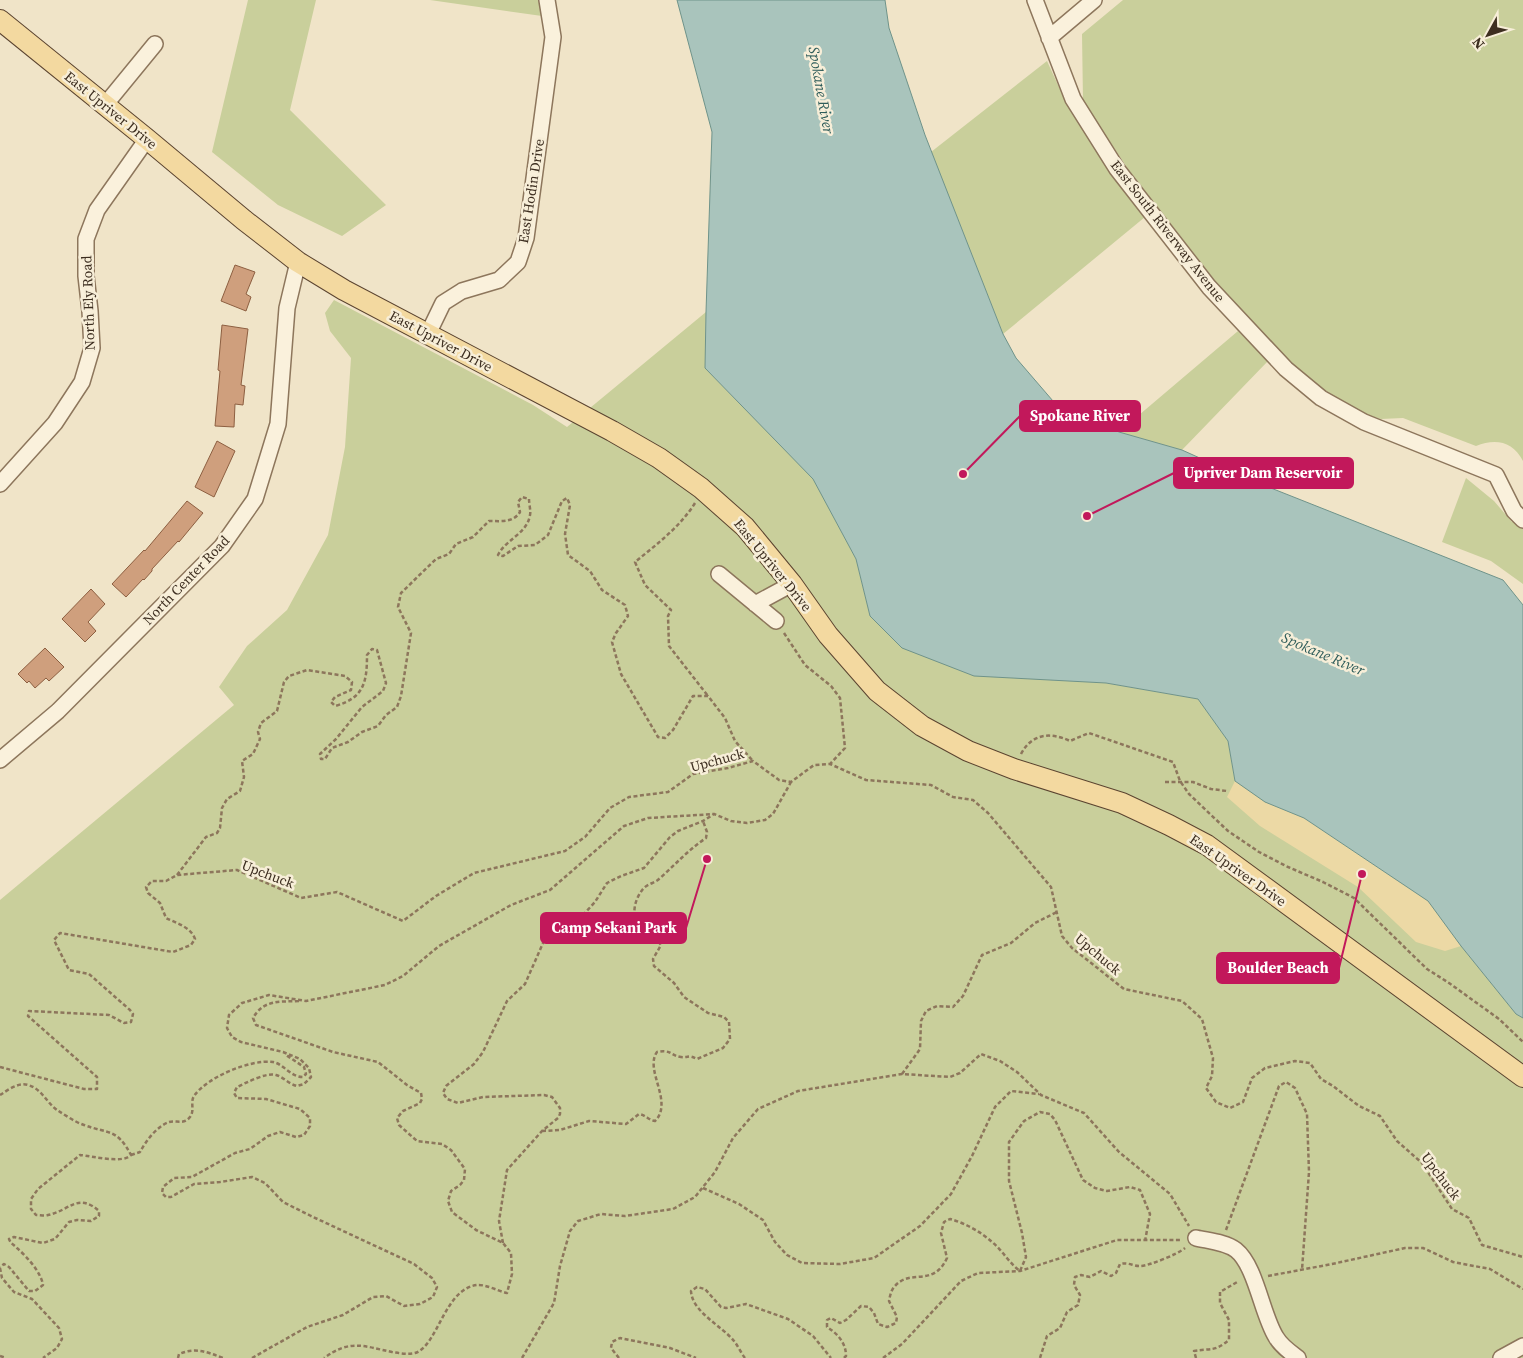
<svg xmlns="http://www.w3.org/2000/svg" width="1523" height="1358" font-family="'Source Serif 4',serif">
<rect width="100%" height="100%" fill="#f0e4c8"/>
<path fill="#c9cf9b" d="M248 0H316L290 110 386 205 342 236 278 205 212 152Z
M430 0H539L542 16Z
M1123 0H1523V461C1513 441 1495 438 1476 446L1403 418 1381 419 1358 412 1325 393 1291 364 1251 323 1216 282 1128 169 1083 101 1082 34Z
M1047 61 1068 107 1145 217 1003 334 931 152Z
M334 300 533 405 567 427 706 312 705 368 813 478 856 559 870 616 1106 683 1198 699 1228 741 1235 781 1428 901 1461 946 1516 1014 1523 1018V1358H0V900L234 705 219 687 247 646 287 610 328 535 345 447 351 358 330 331 325 313Z
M1238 331 1268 361 1182 450 1119 432Z
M1466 478 1494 501 1512 522 1516 520 1523 526V584L1491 561 1442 542Z"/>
<path fill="#ecd9a5" d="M1235 781 1265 802 1304 818 1428 901 1461 946 1445 951 1416 942 1358 887 1260 826 1227 797Z"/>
<path fill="#a9c4bc" stroke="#6f938a" d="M677 0H885L889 28 925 135 1003 334 1016 358 1053 401 1119 432 1182 450 1233 473 1503 580 1523 605V1018L1516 1014 1461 946 1428 901 1304 818 1265 802 1235 781 1228 741 1198 699 1106 683 974 676 902 648 870 616 856 559 813 479 705 368 706 312 712 132Z"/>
<path fill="#cf9f7d" stroke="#8d5f41" d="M235 265 255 272 246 294 251 297 246 311 221 301Z
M222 325 248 329 241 385 245 386 243 405 235 404 234 427 215 426 220 371 218 370Z
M217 441 235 451 214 497 195 487Z
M187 501 203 513 179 542 178 541 152 569V571L144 580 143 579 126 597 112 584 144 550 145 551Z
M91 589 105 604 88 622 96 631 85 642 62 619Z
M45 648 64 667 49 681 46 678 35 688 29 681 27 683 18 674Z"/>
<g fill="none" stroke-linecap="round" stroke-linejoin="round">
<g stroke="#8d765c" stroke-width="18">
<path id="minor" d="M1035 0 1073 99 1117 169 1209 287 1286 369 1321 398 1364 422 1496 475 1514 511 1523 520
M1049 38 1094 0
M105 105 155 44
M428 334 443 303 462 291 499 280 518 262 526 238 553 37 547 0
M0 484 55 423 82 382 92 348 90 311 86 276V239L97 210 147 139
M719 574 776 621
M755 604 792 584
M0 760 58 711 222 546 255 499 278 424 287 308 298 262
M1196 1238C1209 1241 1225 1242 1236 1250 1256 1266 1262 1315 1276 1337 1281 1346 1290 1352 1298 1358
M1501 1358 1523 1346"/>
</g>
<g stroke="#5b4430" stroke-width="22">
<path id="major" d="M0 20 147 139 244 220 298 262 344 290 612 431 659 458 701 488 745 527 792 584 828 635 877 691 922 726 968 751 1014 769 1122 803 1169 825 1207 845 1523 1077"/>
</g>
<path stroke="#8d765c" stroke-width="2.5" stroke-dasharray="4 2.5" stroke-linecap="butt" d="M695 503C680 527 656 545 635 562L645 585 671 610 668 616 669 646 708 696
M784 633 805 665 831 686 840 698 845 748 830 764
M1021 754C1032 733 1051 732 1070 741L1089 733 1173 762 1180 781 1189 794 1228 831 1259 852 1288 867 1323 882 1354 898 1427 969 1449 983 1499 1019 1523 1042
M1165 782H1193L1211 789 1227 791
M177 875 206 837 217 833 220 828 222 808 227 799 240 791 244 777 242 761 253 754 260 739 258 732 261 723 277 711 284 682 289 676 307 670 345 676 352 682 351 690 335 697 331 702 335 706C364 698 367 682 367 655L372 649 377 650 386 683 383 691 362 707 336 739 320 754 321 759H325L332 748 348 742 362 732 378 726 386 715 397 707 401 696 411 633 398 607 401 593 436 559 449 554 456 544 473 537 489 521C501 521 513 523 520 512L518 502 522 497 529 499C529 504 531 511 530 515 527 534 506 539 498 555L503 556 518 546 535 545 548 535 562 501 567 498 570 505 565 534 568 555 590 571 602 590 625 605 628 616 616 633 612 642 621 674 658 737 665 738 673 730 693 696H708L725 718 735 741 753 761
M299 1001C280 1002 264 999 253 1018L256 1025 333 1052 378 1062 407 1085 421 1093 422 1099 420 1103 403 1111 397 1118 399 1125 417 1141 442 1144 451 1150 465 1169 464 1180 460 1185 451 1191 448 1201 452 1212 476 1230 503 1243 511 1253 512 1274 507 1293C498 1291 485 1284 477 1285 444 1289 438 1346 415 1353 407 1355 399 1353 392 1352 363 1346 350 1339 324 1358
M0 1067 84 1089H97V1077L28 1016 29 1011 109 1015 124 1023 131 1022 133 1014 130 1010 89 974 69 970 54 940 60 933 173 952 191 945 195 939C191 927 176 923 166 918L160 903 148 893 146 887 152 881H166L177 875 237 870 301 898 337 892 403 921 436 896 474 873 565 851 585 837 610 808 629 797 668 792 693 774 728 768 753 761 779 780 791 782 814 765 830 764 866 780 931 785 953 797 973 800 988 813 1051 887 1062 936 1072 948 1124 989 1182 1001 1202 1019 1213 1058 1212 1076 1206 1088 1216 1102 1230 1108 1243 1102 1252 1078 1265 1068 1295 1061 1310 1063 1321 1079 1333 1086 1359 1106 1380 1116 1397 1141 1422 1163 1452 1209 1469 1218 1482 1245 1523 1257
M902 1074 920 1049 921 1021 926 1011 937 1006 953 1007 963 996 982 955 1011 943 1035 923 1057 912
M0 1095C8 1090 18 1082 28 1085 42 1089 46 1102 57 1110 65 1115 75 1122 84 1125 108 1134 117 1128 131 1155 123 1164 92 1156 80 1155L38 1189 31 1199V1209L36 1215C40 1215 45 1216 48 1215 69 1211 78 1192 99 1211V1216L91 1221 77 1220 69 1222 55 1239 43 1243 14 1237 9 1239C11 1244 13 1244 17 1248 27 1257 41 1272 43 1285L35 1291H29L9 1267 4 1264 0 1267
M542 1131 560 1130 589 1121 626 1124 639 1114C646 1115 648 1120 655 1121 674 1102 644 1070 657 1052 671 1049 671 1056 681 1057 690 1058 687 1054 697 1059L723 1048 730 1039 729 1022 724 1017 708 1013 684 997 674 983 654 966 653 959 661 945C655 936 644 934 638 925 631 913 635 899 643 889 647 884 655 883 659 879 675 865 688 850 706 838L707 832 703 821
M131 1155 140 1152C146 1141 156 1127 169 1122 176 1120 184 1125 190 1117 195 1111 190 1102 194 1096 207 1077 251 1059 273 1062 284 1064 290 1077 303 1077L306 1074 304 1067 286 1055
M703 1188 739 1204 763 1220 775 1242 787 1255 802 1263 840 1264 874 1258 920 1226 951 1194 972 1156 995 1107 1011 1091 1039 1094
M1226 1230 1279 1086 1286 1082 1295 1088 1307 1114 1309 1172 1302 1270
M503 1243 499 1221 507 1170 542 1131 558 1118 560 1114V1108L552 1097 544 1095 483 1097 458 1103 447 1099 443 1093 446 1086 474 1064 483 1052 507 1001 525 984 547 934 558 924 584 914 595 902 607 883 621 876 644 868 670 837 678 831 703 821 714 814
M0 1268 2 1278 14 1292 32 1299 59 1328 62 1339 57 1348 43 1358
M1268 1276 1332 1264 1405 1248H1423L1453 1262 1490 1269 1523 1289
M0 1356 6 1358
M178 1358 179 1354C196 1347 207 1352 223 1358
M252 1358 307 1327 343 1315 373 1297 386 1296 404 1306 420 1304 433 1297 437 1287 432 1278 414 1264 311 1216 283 1202 265 1183 252 1177 220 1182 194 1184 171 1197H166L162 1193 163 1187 174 1178 192 1177 235 1153 250 1149 268 1136 280 1132 296 1137 304 1135 310 1126V1118L300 1109 266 1099 237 1098 234 1093 237 1087C246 1083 266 1072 276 1075 283 1077 289 1084 297 1086L304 1084 311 1077 309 1068 300 1059 283 1052 241 1042 232 1037 227 1028 229 1015 242 1003 269 995 306 1001 385 985 403 976 439 946 511 905 550 890 624 826 648 818 714 814 731 821 747 823 765 820 773 814 791 782
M522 1358 554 1303 560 1266 570 1231 578 1221 601 1214 625 1216 673 1209 695 1197 715 1172 733 1138 758 1109 798 1091 902 1074 950 1077 960 1073 981 1054 1000 1061 1017 1072 1041 1095 1084 1113 1119 1152 1170 1194 1189 1226
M619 1358 611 1348 612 1342 620 1338 670 1348 696 1358
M745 1358C741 1353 738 1346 734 1341 722 1326 692 1312 691 1291L697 1287 705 1289 721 1307 726 1308 746 1304 788 1319 813 1336 831 1358
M844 1358 846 1356C846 1343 838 1334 827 1327V1320L831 1318 840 1323 846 1320 861 1306 869 1307 874 1313 878 1324 887 1327 896 1323 897 1317 889 1301C890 1296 891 1290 895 1286 911 1268 933 1288 947 1258L941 1233 944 1222 950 1219C965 1223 981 1232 992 1242 1003 1251 1009 1263 1020 1271L1026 1257 1022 1233 1009 1181V1142L1024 1121 1040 1112 1050 1114 1055 1120 1083 1180 1095 1188 1107 1191 1130 1187 1140 1190 1150 1214 1145 1241
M883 1358 902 1344 961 1281 978 1273 1020 1271 1117 1240H1182
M1040 1358 1047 1336 1060 1328 1067 1312 1078 1305 1080 1295 1074 1285 1075 1277 1081 1275 1090 1277 1101 1271 1111 1276 1116 1273 1120 1264C1128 1262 1133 1266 1140 1266 1149 1266 1178 1254 1185 1248
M1196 1358 1194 1351C1212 1348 1214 1352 1229 1340V1320L1220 1303V1292L1239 1281"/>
<use href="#minor" stroke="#faf1dc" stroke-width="15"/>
<use href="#major" stroke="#f3d9a0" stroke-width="20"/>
</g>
<g text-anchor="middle" stroke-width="5" stroke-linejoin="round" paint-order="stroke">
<g font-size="14" fill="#3d2e20" stroke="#f7eed8">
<text transform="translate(111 110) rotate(39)" y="5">East Upriver Drive</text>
<text transform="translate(531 191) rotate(-81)" y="5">East Hodin Drive</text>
<text transform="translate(1168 231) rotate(52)" y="5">East South Riverway Avenue</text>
<text transform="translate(88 303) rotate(-92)" y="5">North Ely Road</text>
<text transform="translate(441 341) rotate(28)" y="5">East Upriver Drive</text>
<text transform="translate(773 565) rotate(51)" y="5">East Upriver Drive</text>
<text transform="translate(186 580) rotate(-46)" y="5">North Center Road</text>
<text transform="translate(717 760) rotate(-15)" y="5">Upchuck</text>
<text transform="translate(1238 870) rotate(35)" y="5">East Upriver Drive</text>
<text transform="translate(268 874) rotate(21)" y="5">Upchuck</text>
<text transform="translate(1098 954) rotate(40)" y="5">Upchuck</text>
<text transform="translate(1441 1176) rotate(53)" y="5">Upchuck</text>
</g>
<g font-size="15" font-style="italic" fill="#2f5d5a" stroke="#f7eed8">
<text transform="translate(821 90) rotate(80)" y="5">Spokane River</text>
<text transform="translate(1323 654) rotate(23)" y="5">Spokane River</text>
</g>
</g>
<path fill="none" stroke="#c2185b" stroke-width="2" d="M963 474L1020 416M1087 516L1174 473M707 859L686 928M1362 874L1339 968"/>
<g fill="#c2185b" stroke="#f7eed8" stroke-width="2">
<circle cx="963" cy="474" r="5"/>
<circle cx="1087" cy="516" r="5"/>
<circle cx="707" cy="859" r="5"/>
<circle cx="1362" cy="874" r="5"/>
</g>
<g fill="#c2185b" stroke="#c2185b" stroke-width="2">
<rect x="1020" y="401" width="120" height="30" rx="5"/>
<rect x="1174" y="458" width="179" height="30" rx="5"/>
<rect x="541" y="913" width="145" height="30" rx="5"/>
<rect x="1217" y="953" width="122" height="30" rx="5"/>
</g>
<g font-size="15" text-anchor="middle" font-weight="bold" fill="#fff">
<text x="1080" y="421">Spokane River</text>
<text x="1263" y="478">Upriver Dam Reservoir</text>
<text x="614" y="933">Camp Sekani Park</text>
<text x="1278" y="973">Boulder Beach</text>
</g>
<g transform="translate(1488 35) rotate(230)" stroke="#f7eed8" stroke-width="4" paint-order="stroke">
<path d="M0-4L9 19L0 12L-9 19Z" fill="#3d2e20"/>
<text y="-8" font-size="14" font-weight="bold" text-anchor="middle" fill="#3d2e20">N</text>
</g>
</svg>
